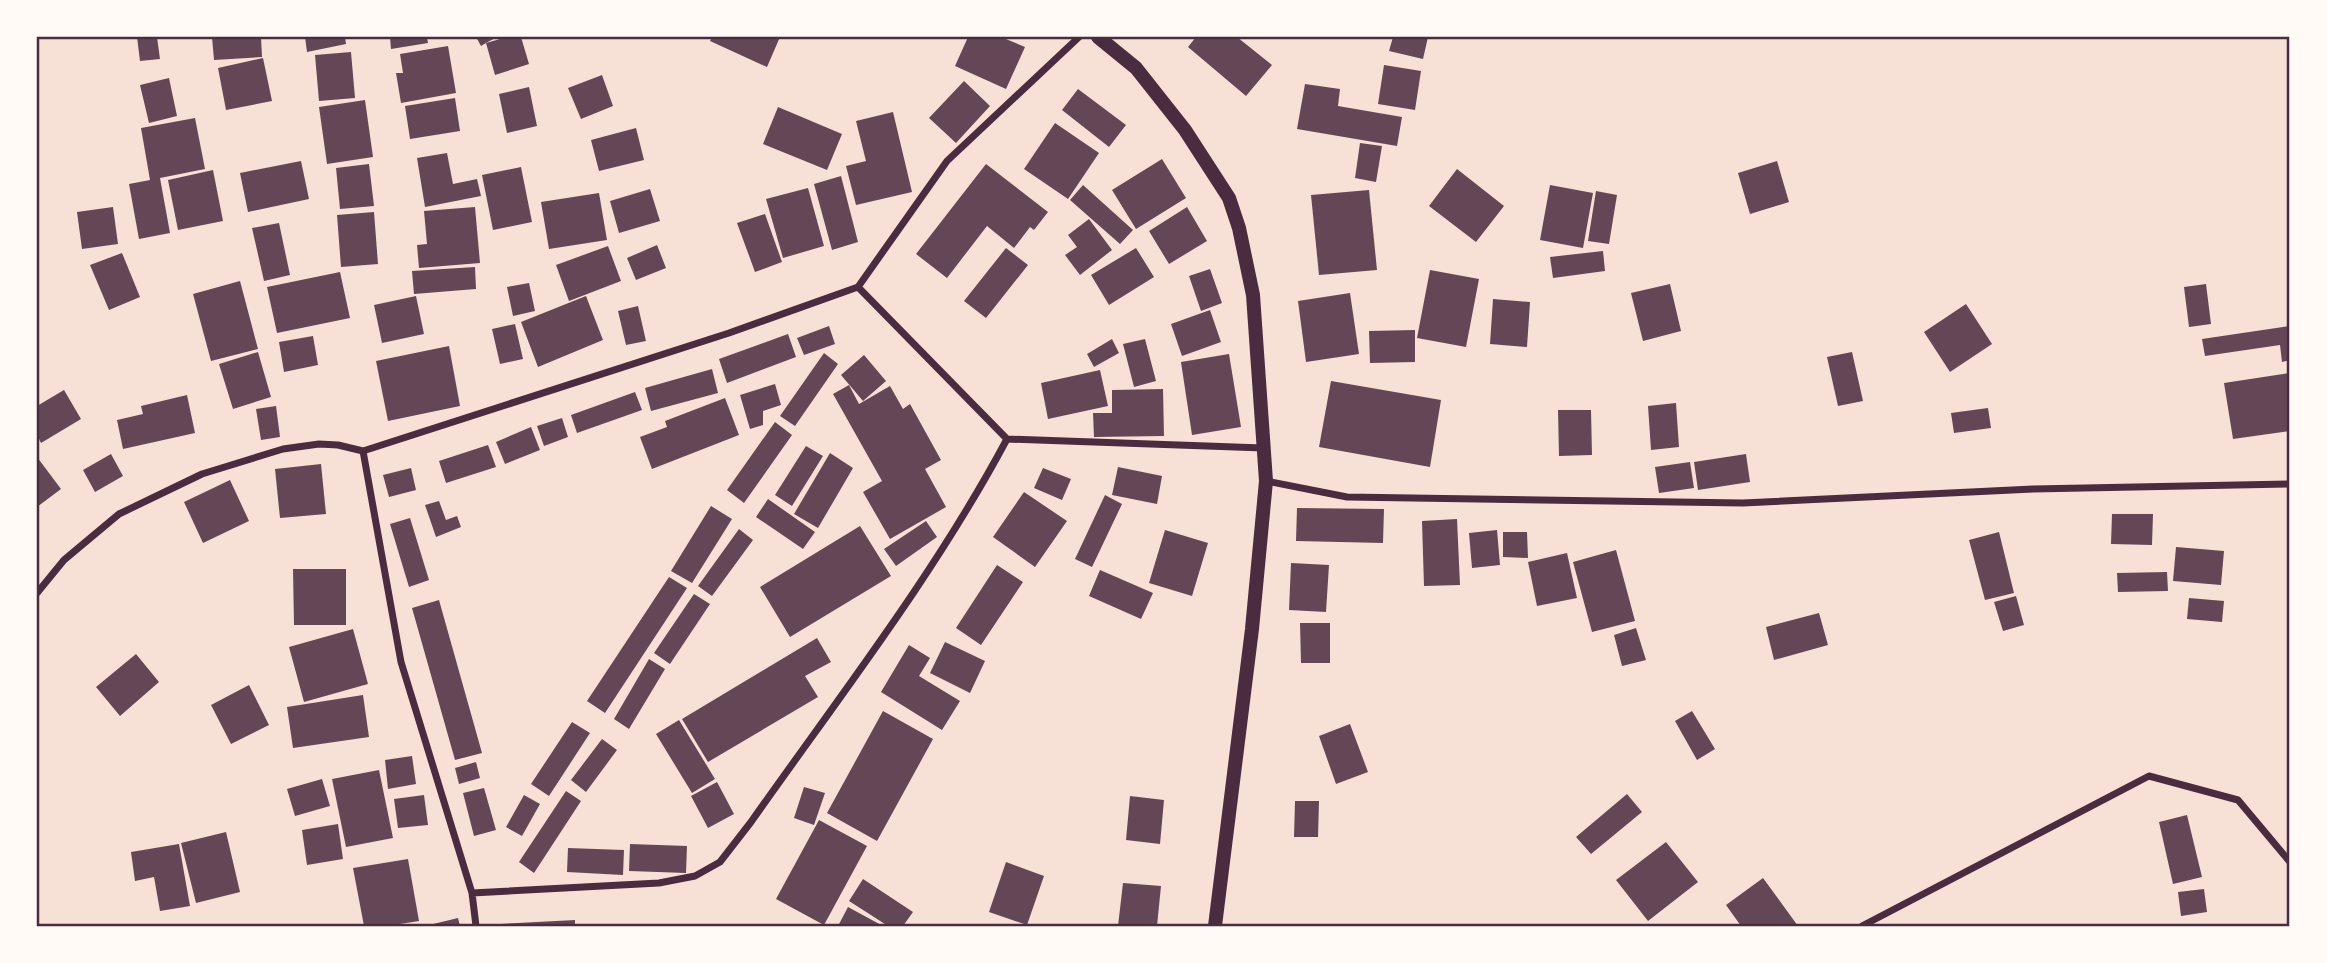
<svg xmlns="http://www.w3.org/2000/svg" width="2327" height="963" font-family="Quicksand,sans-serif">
<rect width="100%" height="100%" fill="#f7e1d7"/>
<path fill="#644757" d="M137 37H157L160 59 140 61Z
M212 37H261L262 57 214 60Z
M305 37H345L346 44 307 52Z
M390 37H427L428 43 391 49Z
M476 37H497L486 43 507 37H521L529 64 495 75 486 43 481 46Z
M712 37H780L767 67 710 41Z
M968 37H1001L1025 47 1006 89 955 66Z
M1196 37H1237L1272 65 1246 96 1188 47Z
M1393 37H1428L1423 59 1389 51Z
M448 46 456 93 401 103 396 73H403L400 54Z
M351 52 355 98 319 101 315 55Z
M263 58 272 101 226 110 218 68Z
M1384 65 1421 71 1415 110 1378 104Z
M602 75 613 106 581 119 568 88Z
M169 78 177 116 149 123 140 85Z
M964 81 990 106 956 143 929 118Z
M1305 84 1340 89 1338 106 1402 117 1397 146 1297 129Z
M529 87 537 126 507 133 499 94Z
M1078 89 1126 125 1109 147 1062 110Z
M455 98 460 131 410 139 405 106Z
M365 100 373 157 327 164 319 107Z
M778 107 842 134 827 170 763 144Z
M893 112 912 192 856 205 846 166 866 161 856 121Z
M195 118 205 169 160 178 170 233 139 239 129 184 150 180 141 128Z
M1055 123 1099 153 1068 199 1024 169Z
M636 128 644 160 599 171 591 140Z
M1360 143 1382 146 1376 182 1355 178Z
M447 153 453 184 477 179 481 196 425 207 417 158Z
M1162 159 1186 198 1136 229 1112 190Z
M301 161 309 199 248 212 240 173Z
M1777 161 1789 202 1750 214 1738 173Z
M369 164 374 206 340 209 336 168Z
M986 164 1048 212 1034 230 1030 227 1014 248 987 226 947 278 916 254Z
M521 167 532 222 493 230 482 175Z
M1457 169 1504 206 1476 242 1429 206Z
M213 170 223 221 178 230 168 180Z
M841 176 858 242 832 250 814 184Z
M1083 185 1133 230 1120 244 1070 200Z
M1550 185 1593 193 1583 248 1540 240Z
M808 188 824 246 783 258 766 199Z
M650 189 660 221 619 233 610 201Z
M1369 190 1377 270 1319 275 1311 195Z
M1596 191 1617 195 1609 244 1588 241Z
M599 193 607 240 549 249 541 202Z
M113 207 118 244 82 249 77 212Z
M475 207 480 263 419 268 417 245 427 244 424 211Z
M1187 207 1207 241 1169 264 1149 231Z
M374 212 378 264 341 267 337 215Z
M765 214 782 262 755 272 737 223Z
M1089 219 1112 250 1080 275 1065 255 1077 247 1068 235Z
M279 223 290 275 264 281 252 228Z
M657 245 666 268 636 280 627 258Z
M608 246 621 281 569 301 556 265Z
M1006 248 1028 265 986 318 964 301Z
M1136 248 1154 277 1109 305 1091 275Z
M1603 251 1605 271 1553 278 1550 257Z
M122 253 140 297 109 310 90 265Z
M475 267 476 289 414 294 412 271Z
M1210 269 1222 303 1201 311 1189 276Z
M1430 270 1479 279 1466 347 1417 338Z
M340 272 350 318 277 333 267 287Z
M240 281 258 349 211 361 193 294Z
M529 283 535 311 513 316 507 287Z
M1670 284 1681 331 1643 341 1631 293Z
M2206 284 2211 324 2189 327 2184 287Z
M1350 293 1359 354 1306 362 1298 301Z
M416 296 424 334 382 343 374 305Z
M586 296 603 340 538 367 521 322Z
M1493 299 1530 302 1527 347 1490 344Z
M1966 304 1992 344 1950 372 1924 332Z
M638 306 646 341 626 345 618 311Z
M1210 310 1221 342 1182 356 1171 324Z
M515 324 523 359 500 364 492 329Z
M829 326 835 344 804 355 797 338Z
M2290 326V360L2282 362 2280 345 2205 356 2202 339Z
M1415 330V362L1370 363 1369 331Z
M788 334 796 357 727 383 719 359Z
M313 336 318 365 284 372 279 342Z
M1112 339 1119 353 1094 367 1087 354Z
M1145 339 1156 381 1134 387 1123 344Z
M449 346 460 406 388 421 376 361Z
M258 352 271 397 233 409 219 364Z
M1852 352 1863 401 1838 406 1827 357Z
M824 353 838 364 795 426 780 416Z
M1229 354 1241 427 1192 435 1181 362Z
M864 355 886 381 863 401 841 375Z
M712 369 718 393 651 411 645 388Z
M1100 370 1108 406 1048 419 1041 383Z
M2290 373V431L2233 439 2224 383Z
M1331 381 1441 400 1430 467 1319 447Z
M775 384 781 405 763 411V425L750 429 740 395Z
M849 385 859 404 890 386 903 409 910 404 941 460 925 469 946 507 890 539 863 492 882 481 833 394Z
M1163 389 1164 436 1094 437 1093 413H1112V390Z
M64 390 81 419 41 443 37 435V406Z
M635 392 642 410 577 433 571 415Z
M187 395 195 433 123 449 117 420 143 414 141 406Z
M725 398 739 435 652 469 640 437 667 427 665 421Z
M1676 403 1679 447 1651 450 1648 406Z
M276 406 280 437 261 440 256 409Z
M1988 408 1991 428 1954 433 1951 413Z
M1558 410H1591L1592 455 1559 456Z
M562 418 568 437 544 446 537 426Z
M775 422 792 435 744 503 727 490Z
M531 427 540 450 505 464 496 442Z
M488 445 496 467 446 483 439 461Z
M806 446 823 456 792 506 775 495Z
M830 453 853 468 818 528 794 514Z
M111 454 123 476 95 492 83 470Z
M1746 454 1750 482 1698 490 1694 462Z
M37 457 61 489 37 507Z
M1690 462 1694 488 1659 493 1655 467Z
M321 464 326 514 280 518 275 469Z
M1118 467 1162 476 1157 504 1112 495Z
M411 468 416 490 389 497 383 475Z
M1043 468 1071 479 1062 500 1034 488Z
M230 480 249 521 203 543 184 502Z
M1024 492 1067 521 1035 567 993 537Z
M1105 495 1122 504 1092 567 1075 559Z
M768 499 815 532 803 549 756 517Z
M439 501 446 520 457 516 461 527 436 537 425 505Z
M711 506 732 519 692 583 671 571Z
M1297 508 1384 509 1383 543 1296 541Z
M2112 514H2153L2152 545 2111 544Z
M410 518 429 580 409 587 390 524Z
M1457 519 1460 585 1424 586 1422 521Z
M926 521 937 537 896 566 884 549Z
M860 526 891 576 790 637 760 587Z
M739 529 753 540 712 596 698 586Z
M1165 530 1208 543 1192 596 1149 583Z
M1497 530 1500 565 1472 568 1469 533Z
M1503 532H1527L1528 558 1503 557Z
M1999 532 2014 593 1985 600 1969 540Z
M2176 547 2224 551 2221 585 2173 581Z
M1616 550 1635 621 1592 632 1573 562Z
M1567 553 1577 598 1537 606 1528 562Z
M1291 563 1329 565 1326 612 1289 610Z
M997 565 1023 582 981 645 956 628Z
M293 569H346V625H294Z
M1100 570 1153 593 1141 619 1089 596Z
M2167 572 2168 591 2118 592 2117 573Z
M669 577 687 588 605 713 587 701Z
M694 594 710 604 670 664 654 653Z
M2016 596 2024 625 2003 631 1994 602Z
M2189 598 2224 601 2222 622 2187 619Z
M439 600 482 753 455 760 412 608Z
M1819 613 1828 645 1774 660 1766 627Z
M1300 623H1330V663H1301Z
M1636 628 1646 660 1622 666 1614 635Z
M353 629 368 684 304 702 289 647Z
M817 638 831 662 805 676 818 697 708 762 682 719Z
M945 642 985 661 970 693 930 673Z
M909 645 930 658 919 676 960 701 942 730 881 692Z
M136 654 159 682 120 716 96 687Z
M649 659 665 669 629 729 614 719Z
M249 685 269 725 231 744 211 705Z
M363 695 369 737 293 748 287 707Z
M883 711 933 739 877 841 827 813Z
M1692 711 1715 749 1697 760 1675 721Z
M679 720 715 779 692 793 656 734Z
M572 722 590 733 549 796 531 784Z
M1350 724 1368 772 1336 784 1319 736Z
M602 739 617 750 586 792 571 780Z
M412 756 416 784 388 789 385 760Z
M476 762 480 778 459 784 455 768Z
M379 770 393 838 346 847 332 779Z
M322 779 330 806 295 816 287 789Z
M717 782 734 814 708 828 691 796Z
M804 787 825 793 814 825 794 818Z
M484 788 496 830 474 836 463 793Z
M566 791 581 801 534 873 519 862Z
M1627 794 1642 812 1591 854 1576 837Z
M424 795 428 825 398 828 394 799Z
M524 795 540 804 522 836 506 827Z
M1130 796 1164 800 1160 844 1126 840Z
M1295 801H1319L1318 837H1294Z
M2187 815 2202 877 2173 884 2159 822Z
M819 820 867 846 824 925 776 899Z
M338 824 343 859 307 865 302 830Z
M226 832 240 892 196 903 181 843Z
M1666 842 1698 882 1648 921 1616 880Z
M179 844 190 906 160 911 154 877 135 881 131 852Z
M630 844 687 846 686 873 629 871Z
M568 848 624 850 623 875 567 872Z
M408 859 419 921 387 926H364L353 868Z
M1006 862 1044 876 1027 925 989 912Z
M1763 878 1798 926H1741L1726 905Z
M863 879 913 912 903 926H888L849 901Z
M1123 883 1161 886 1157 926H1118Z
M2204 889 2207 912 2181 916 2178 892Z
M848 907 883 926H838Z
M458 918 460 926H429V925Z
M575 920V926H501V924Z"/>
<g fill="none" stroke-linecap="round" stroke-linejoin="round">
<path stroke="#4a2c40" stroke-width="7" d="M1007 439 1263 448
M1266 481 1347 497 1743 503 2033 489 2290 484
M37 593 64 560 119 514 202 474 283 449 319 444 338 445 363 451
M472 893 659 883 695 876 720 862 751 822C839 697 935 574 1007 439L858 287
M476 926 472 893 401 662 363 451 729 333 858 287 947 161 1079 37
M1862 926 2149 776 2238 800 2290 862"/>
<path stroke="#4a2c40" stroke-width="14" d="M1098 37 1136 68 1185 130 1229 198 1239 228 1253 295 1266 481 1252 629 1215 926"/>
</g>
<rect width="2327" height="963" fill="none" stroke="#fffaf5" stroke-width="77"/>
<rect x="38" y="38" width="2250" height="887" fill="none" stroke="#4a2c40" stroke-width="2.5"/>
</svg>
